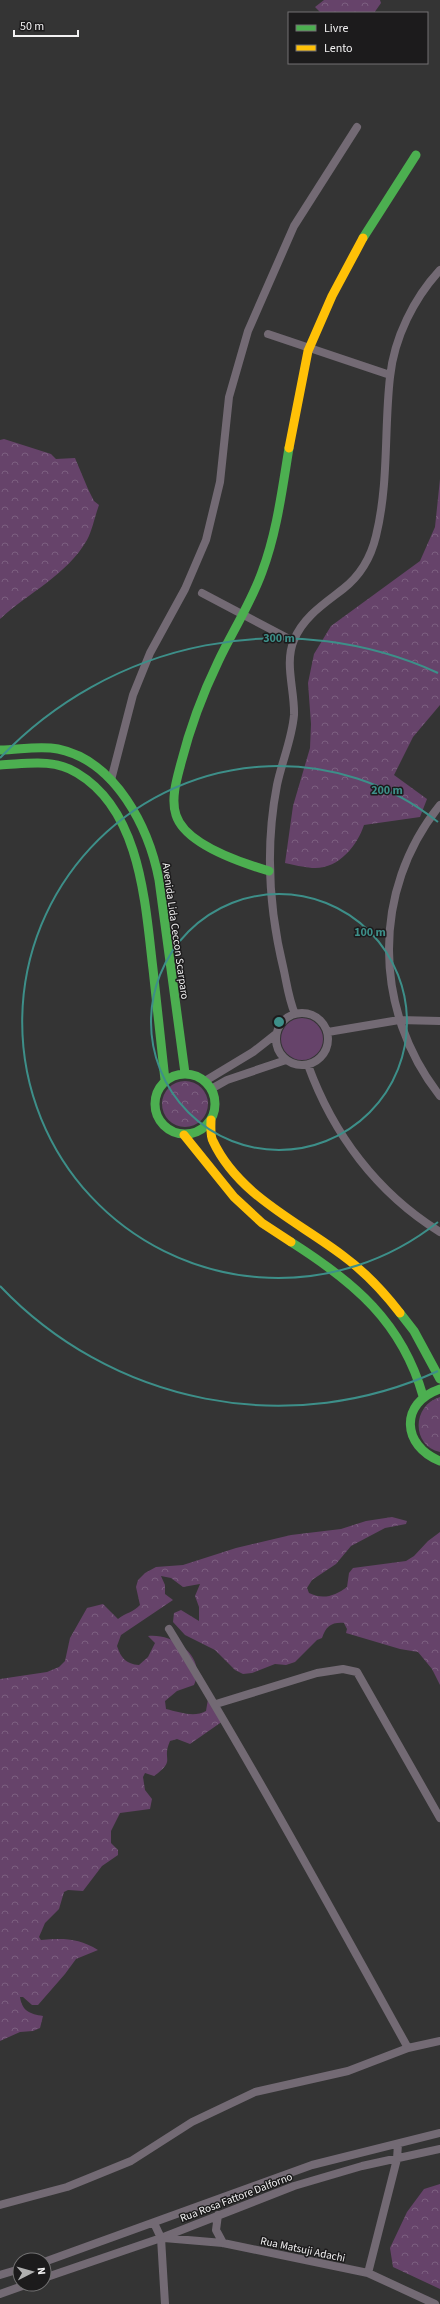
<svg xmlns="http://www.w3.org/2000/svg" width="440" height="2304" font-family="'Source Sans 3',sans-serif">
<defs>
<pattern id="forest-crowns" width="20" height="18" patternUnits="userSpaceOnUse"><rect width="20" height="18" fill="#66436a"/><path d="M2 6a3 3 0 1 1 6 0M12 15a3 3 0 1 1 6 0" fill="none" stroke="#7c5f80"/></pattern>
</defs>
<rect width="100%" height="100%" fill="#343434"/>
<path fill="#66436a" d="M281 1039a21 21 0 1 1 42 0a21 21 0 1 1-42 0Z"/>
<path fill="url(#forest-crowns)" d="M324 0H380L381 3 374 13H321L315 7Z
M4 439 51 454 56 459 75 458 88 489 94 501 99 505C95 516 92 531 87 540 67 575 28 593 0 619V440Z
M440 479V705L413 737 394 775 427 799 420 817 364 825C357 846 338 870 312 868 303 867 294 865 285 863L293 806 310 748 311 724 308 683 314 654 331 626 420 561 435 527Z
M162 1104a23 23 0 1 1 46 0a23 23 0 1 1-46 0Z
M440 1397V1452C411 1446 412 1405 440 1397Z
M392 1517 407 1521 406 1524 385 1528 351 1546 336 1564 312 1580 307 1588 309 1593C323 1600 335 1596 347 1587L349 1573 353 1568 406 1561 414 1556 428 1541 440 1532V1685L432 1669 418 1652 400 1649 346 1633 347 1629 344 1623C332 1622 326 1626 322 1638L317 1640 295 1662 286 1665 275 1664 252 1673 243 1674 235 1670 215 1650 185 1635 173 1622 174 1613 181 1610 199 1621V1607L195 1596 200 1584 183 1587 171 1578 161 1576 165 1585V1594L173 1600 121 1635 117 1646C121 1658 126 1664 139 1665L148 1657 155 1643 148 1636C174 1633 207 1657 194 1685L177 1691 165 1701 166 1709C179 1712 194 1718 206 1711L208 1699 223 1721 190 1744 177 1739 170 1741C161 1761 177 1759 154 1776L145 1773 143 1777 145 1790 152 1799 150 1809 120 1813 111 1831V1843L118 1850V1855L102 1866 83 1891 68 1890 64 1892 59 1909 45 1923 39 1937 41 1940C62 1938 79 1938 98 1950L76 1959 65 1974 38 2005H32L23 1997H20C22 2011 30 2014 43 2016L40 2028 33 2031 20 2032 0 2041V1679L47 1672 59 1667 65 1661 70 1638 87 1608 103 1604 118 1619C125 1613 134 1612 140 1605L136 1587 138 1580 145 1573 156 1567 183 1565 236 1548 291 1535 341 1529 366 1521Z
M440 2184V2289L393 2267 390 2248 407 2212 424 2189Z"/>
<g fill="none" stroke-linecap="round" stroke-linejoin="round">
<path stroke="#736a74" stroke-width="8" d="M268 334 390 375
M202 593 293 641
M111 780 133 695 150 653 185 589 206 540 220 482 229 397 248 331 294 226 357 127
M440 805C371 890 373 1011 440 1096
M276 1039a26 26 0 1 1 52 0a26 26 0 1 1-52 0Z
M295 1014C289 1000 287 985 284 971 269 910 265 847 277 785 282 761 292 739 294 715 295 691 284 663 294 640 303 617 325 603 343 589 361 575 371 557 376 536 389 483 384 430 390 377 394 338 414 298 440 270
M328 1032 399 1020 440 1021
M308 1065C333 1134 377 1193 440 1232
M205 1081 253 1052 276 1034
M211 1089 227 1080 286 1060
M169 1629C253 1766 330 1907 408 2048
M216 1704 317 1673 343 1669 357 1672 440 1818
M0 2205 67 2187 131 2161 192 2122 255 2092 348 2071 408 2048 440 2041
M218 2215 216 2230 223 2243
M154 2223 161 2238 165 2304
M164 2238 223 2243 368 2273 435 2304
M44 2262 312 2165 440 2133
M368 2273 397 2159 398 2144
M0 2275 20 2269
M44 2278 161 2238 294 2186 362 2166 440 2149
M0 2294 28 2284"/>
<path stroke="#4caf50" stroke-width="9" d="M363 238 416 155
M0 750C19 750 39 745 58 749 116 761 149 828 159 880L185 1073
M0 765C26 764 53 758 77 773 141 811 145 903 153 969 157 1006 161 1043 165 1080
M269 871C242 863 185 844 176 815 171 800 176 782 180 767 189 731 202 695 218 662 232 632 251 603 262 572 277 532 282 490 289 448
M155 1104a30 30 0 1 1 60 0a30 30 0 1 1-60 0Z
M291 1242C354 1282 402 1322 423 1396
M400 1313 414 1331 440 1379
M440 1389C399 1403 402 1446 440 1461"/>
<path stroke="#ffc107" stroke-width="9" d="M289 448 308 351 332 296 363 238
M211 1120C211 1126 210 1136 213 1141 238 1195 297 1221 342 1255 364 1271 383 1291 400 1313
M184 1135 234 1197 262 1223 291 1242"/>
</g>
<g fill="none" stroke="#3d8f89" stroke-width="2">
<circle cx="279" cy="1022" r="128"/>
<path d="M438 1222A256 256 0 1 1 438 822"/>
<path d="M438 1371A384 384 0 0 1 0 1286M0 758A384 384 0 0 1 438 673"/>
</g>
<g text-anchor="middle" stroke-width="3" stroke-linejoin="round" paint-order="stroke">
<g font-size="11" fill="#f3f2f3" stroke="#1c1b1c">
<text transform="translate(176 931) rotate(82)" y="4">Avenida Lida Ceccon Scarparo</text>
<text transform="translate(236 2197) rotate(-21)" y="4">Rua Rosa Fattore Dalforno</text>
<text transform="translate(303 2249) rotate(12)" y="4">Rua Matsuji Adachi</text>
</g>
</g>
<circle cx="279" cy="1022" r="6" fill="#3d8f89" stroke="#1c1b1c" stroke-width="2"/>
<g font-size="12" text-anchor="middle" font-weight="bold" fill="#3d8f89" stroke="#1c1b1c" stroke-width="3" stroke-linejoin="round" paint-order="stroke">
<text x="279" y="642">300 m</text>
<text x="387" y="794">200 m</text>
<text x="370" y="936">100 m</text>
</g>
<rect x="288" y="12" width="140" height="52" fill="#1c1b1c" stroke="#727172"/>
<rect x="296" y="25" width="20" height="6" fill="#4caf50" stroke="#727172"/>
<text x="324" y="32" font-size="12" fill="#f3f2f3">Livre</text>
<rect x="296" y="45" width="20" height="6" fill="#ffc107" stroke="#727172"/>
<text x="324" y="52" font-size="12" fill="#f3f2f3">Lento</text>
<g transform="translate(32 2272) rotate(84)"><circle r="19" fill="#1c1b1c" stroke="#727172"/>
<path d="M0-3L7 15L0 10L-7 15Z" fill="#b0b0b0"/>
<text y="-6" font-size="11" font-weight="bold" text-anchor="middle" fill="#f3f2f3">N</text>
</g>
<path d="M14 30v6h64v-6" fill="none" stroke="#f3f2f3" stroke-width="2"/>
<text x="20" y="30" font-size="12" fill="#f3f2f3" stroke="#1c1b1c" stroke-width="3" paint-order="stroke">50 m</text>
</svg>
